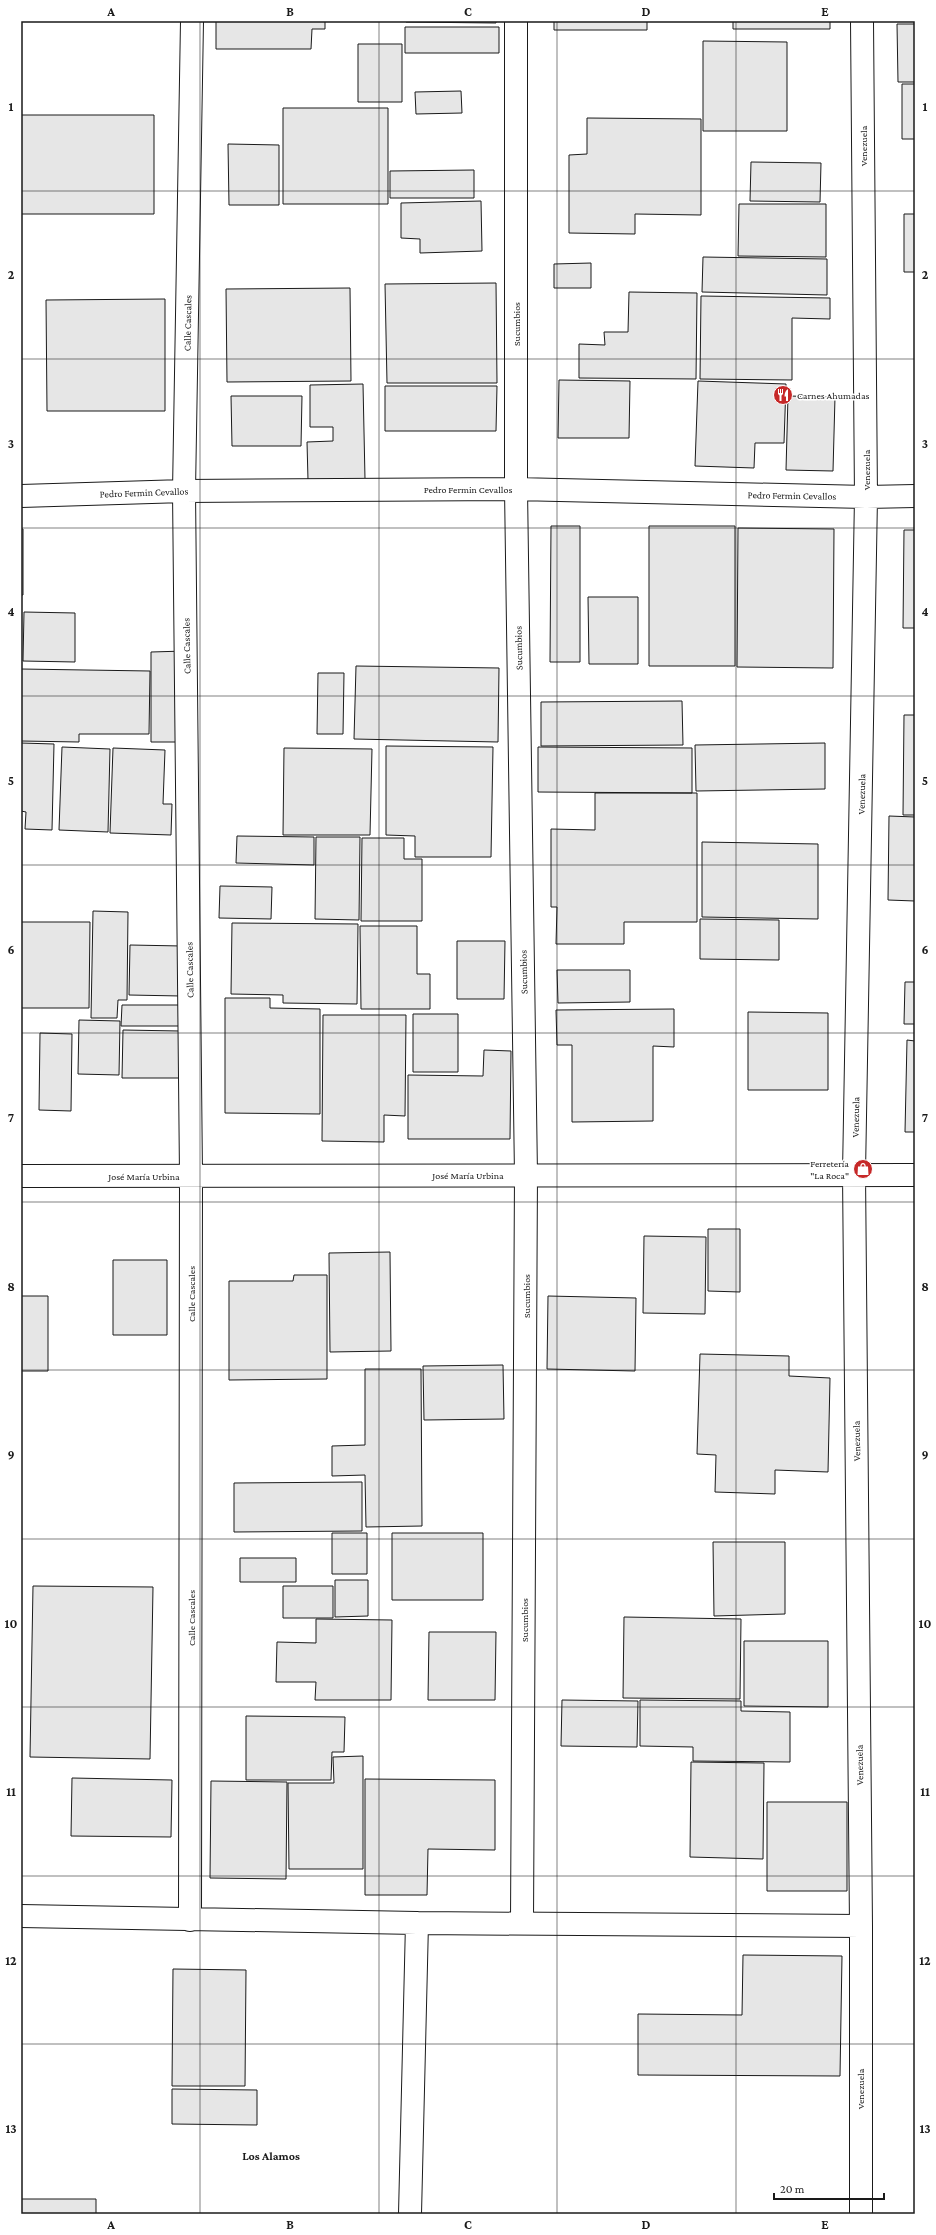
<svg xmlns="http://www.w3.org/2000/svg" width="936" height="2235" font-family="'Crimson Pro',serif">
<rect width="100%" height="100%" fill="#fff"/>
<path fill="#e6e6e6" stroke="#1a1a1a" d="M216 21H325V29H312L311 49H216Z
M406 21H496V23L406 22Z
M554 21H647V30H554Z
M733 21H830V29H733Z
M897 24H915V82H898Z
M405 27H499V53H405Z
M703 41 787 42V131H703Z
M358 44H402V102H358Z
M902 84H915V139H902Z
M461 91 462 113 416 114 415 92Z
M283 108H388V204H283Z
M21 115H154V214H21Z
M587 118 701 119V215L635 214V234L569 233V155L587 154Z
M228 144 279 145V205H229Z
M751 162 821 163 820 202 750 201Z
M474 170V198H390V171Z
M481 201 482 251 420 253V239L401 238V203Z
M739 204H826V257L738 256Z
M904 214H915V272H904Z
M703 257 827 259V295L702 292Z
M591 263V288H554V264Z
M496 283 497 383H387L385 284Z
M350 288 351 381 227 382 226 289Z
M629 292 697 293 696 379 579 378V344L605 345 604 332H628Z
M701 296 830 298V319L792 318V380L700 379Z
M165 299V411H47L46 300Z
M559 380 630 381 629 438H558Z
M698 381 786 384 784 443H755L754 468 695 466Z
M363 384 365 479 308 480 307 442 333 441V427H310V385Z
M385 386H497L496 431H385Z
M231 396H302L301 446H232Z
M788 396 835 397 833 471 786 470Z
M551 526H580V662H550Z
M649 526H735V666H649Z
M738 528 834 529 833 668 737 667Z
M21 529H23V595H21Z
M904 530H915V628H903Z
M588 597H638V664H589Z
M24 612 75 613V662L23 661Z
M185 651V742H151V652Z
M356 666 499 668 498 742 354 739Z
M21 669 150 671 149 734H79V742L21 741Z
M318 673H344L343 734H317Z
M682 701 683 745 541 746V702Z
M904 715H915V815H903Z
M21 743 54 744 52 830 25 829 26 812 21 811Z
M825 743V789L696 791 695 745Z
M386 746 493 747 491 857H415V836L386 835Z
M62 747 110 749 108 832 59 830Z
M538 747 692 748V793L538 792Z
M113 748 165 750 163 804H172L171 835 110 833Z
M284 748 372 749 370 835H283Z
M595 793H697V922H624V944H556L557 907H551V829L595 830Z
M889 816 915 817V901L888 900Z
M237 836 314 837V865L236 863Z
M316 837H360L359 920 315 919Z
M362 838H404V859H422V921H361Z
M702 842 818 844V919L702 917Z
M220 886 272 887 271 919 219 918Z
M93 911 128 912 127 1000H118L117 1018H91Z
M700 919 779 920V960L700 959Z
M21 922H90L89 1008H21Z
M232 923 358 924 357 1004 283 1003V995L231 994Z
M360 926H417V974H430V1009H361Z
M457 941H505L504 999H457Z
M130 945 182 946 181 996 129 995Z
M557 970H630V1002L558 1003Z
M905 982H915V1024H904Z
M225 998H270V1008L320 1009V1114L225 1113Z
M122 1005H181V1026H121Z
M674 1009V1047L653 1046V1121L572 1122V1045H557L556 1010Z
M748 1012 828 1013V1090H748Z
M413 1014H458V1072H413Z
M323 1015H406L405 1116 384 1115V1142L322 1141Z
M79 1020 120 1021 119 1075 78 1074Z
M123 1030 180 1031 179 1078H122Z
M40 1033 72 1034 71 1111 39 1110Z
M907 1040 915 1041V1132H905Z
M484 1050 511 1051 510 1139H408V1075L483 1076Z
M708 1229H740V1292L708 1291Z
M644 1236 706 1237 705 1314 643 1313Z
M390 1252 391 1351 330 1352 329 1253Z
M113 1260H167V1335H113Z
M294 1275H327V1379L229 1380V1281H293Z
M21 1296H48V1371H21Z
M548 1296 636 1298 635 1371 547 1369Z
M700 1354 789 1356V1376L830 1378 828 1472 775 1470V1494L715 1492 716 1455 697 1454Z
M503 1365 504 1419 424 1420 423 1366Z
M365 1369H421L422 1526 366 1527 365 1475 332 1476V1446L365 1445Z
M362 1482V1531L234 1532V1483Z
M332 1533H367V1574H332Z
M392 1533H483V1600H392Z
M713 1542H785V1614L714 1616Z
M240 1558H296V1582H240Z
M335 1580H368V1616L335 1617Z
M33 1586 153 1587 150 1759 30 1757Z
M283 1586H333V1618H283Z
M624 1617 741 1619 740 1699 623 1698Z
M316 1619 392 1620 391 1700H315L316 1682H276L277 1642 316 1643Z
M429 1632H496L495 1700H428Z
M744 1641H828V1707L744 1706Z
M562 1700 638 1701 637 1747 561 1746Z
M640 1700 741 1701V1711L790 1712V1762L693 1761V1747L640 1746Z
M246 1716 345 1717 344 1752H332L331 1780H246Z
M363 1756V1869H289L288 1783H334L333 1757Z
M691 1762 764 1763 763 1859 690 1857Z
M72 1778 172 1780 171 1837 71 1836Z
M365 1779 495 1780V1850L428 1849 427 1895H365Z
M211 1781 287 1782 286 1879 210 1878Z
M767 1802H847V1891H767Z
M743 1955 842 1956 840 2076 638 2075V2014L742 2015Z
M173 1969 246 1970 245 2086H172Z
M172 2089 257 2090V2125L172 2124Z
M21 2199H96V2214H21Z"/>
<g fill="none" stroke-linecap="round" stroke-linejoin="round">
<g stroke="#1a1a1a" stroke-width="24">
<path id="street" d="M516 21V489L526 1175 522 1922
M21 496 184 491 516 489 866 497 915 496
M21 1176 915 1175
M21 1916 417 1923 861 1926
M190 1920 191 1175 184 491 192 21
M410 2214 417 1923
M861 2214V1926L854 1173 866 497 862 21"/>
</g>
<use href="#street" stroke="#fff" stroke-width="22"/>
</g>
<path fill="none" stroke="#1a1a1a" stroke-width="1" stroke-opacity="0.55" d="M200 21V2214M379 21V2214M557 21V2214M736 21V2214M21 191H915M21 359H915M21 528H915M21 696H915M21 865H915M21 1033H915M21 1202H915M21 1370H915M21 1539H915M21 1707H915M21 1876H915M21 2044H915"/>
<defs>
<g id="restaurant-disc" transform="scale(1)"><circle r="9.5" fill="#c62828" stroke="#fff"/><path d="M-5-6h1v4h1v-4h1v4h1v-4h1v5L-1.5 .5V6h-2V.5L-5-1ZM5-6V6H3V1.5H1.5Q1.5-4 5-6Z" fill="#fff"/></g>
<g id="shop-disc" transform="scale(1)"><circle r="9.5" fill="#c62828" stroke="#fff"/><path d="M-5-2.5h2.3a2.7 3.5 0 0 1 5.4 0H5L5.5 6h-11ZM-1.5-2.5h3a1.5 2.3 0 0 0-3 0Z" fill="#fff"/></g>
</defs>
<g fill-rule="evenodd">
<use href="#restaurant-disc" x="783" y="395"/>
<use href="#shop-disc" x="863" y="1169"/>
</g>
<g text-anchor="middle" stroke-width="3" stroke-linejoin="round" paint-order="stroke">
<g font-size="10" fill="#1a1a1a" stroke="#fff">
<text transform="translate(863 146) rotate(-90)" y="4">Venezuela</text>
<text transform="translate(187 323) rotate(-89)" y="4">Calle Cascales</text>
<text transform="translate(516 324) rotate(-90)" y="4">Sucumbios</text>
<text transform="translate(866 470) rotate(-90)" y="4">Venezuela</text>
<text x="468" y="493">Pedro Fermin Cevallos</text>
<text transform="translate(144 492) rotate(-2)" y="4">Pedro Fermin Cevallos</text>
<text transform="translate(792 495) rotate(1)" y="4">Pedro Fermin Cevallos</text>
<text transform="translate(186 646) rotate(-91)" y="4">Calle Cascales</text>
<text transform="translate(518 648) rotate(-91)" y="4">Sucumbios</text>
<text transform="translate(861 794) rotate(-89)" y="4">Venezuela</text>
<text transform="translate(189 970) rotate(-91)" y="4">Calle Cascales</text>
<text transform="translate(523 972) rotate(-91)" y="4">Sucumbios</text>
<text transform="translate(855 1117) rotate(-89)" y="4">Venezuela</text>
<text x="468" y="1179">José María Urbina</text>
<text x="144" y="1180">José María Urbina</text>
<text transform="translate(191 1294) rotate(-90)" y="4">Calle Cascales</text>
<text transform="translate(526 1296) rotate(-90)" y="4">Sucumbios</text>
<text transform="translate(856 1441) rotate(-91)" y="4">Venezuela</text>
<text transform="translate(191 1618) rotate(-90)" y="4">Calle Cascales</text>
<text transform="translate(524 1620) rotate(-90)" y="4">Sucumbios</text>
<text transform="translate(859 1765) rotate(-91)" y="4">Venezuela</text>
<text transform="translate(860 2089) rotate(-90)" y="4">Venezuela</text>
</g>
<g font-size="10" fill="#1a1a1a" stroke="#fff" text-anchor="start">
<text x="797" y="399">Carnes Ahumadas</text>
<text x="849" y="1167" text-anchor="end">Ferretería<tspan x="849" dy="12">"La Roca"</tspan></text>
</g>
<g font-size="12" font-weight="bold" fill="#1a1a1a" stroke="#fff">
<text x="271" y="2160">Los Alamos</text>
</g>
</g>
<rect width="936" height="2235" fill="none" stroke="#ffffff" stroke-width="44"/>
<path d="M774 2193v6h110v-6" fill="none" stroke="#1a1a1a" stroke-width="2"/>
<text x="780" y="2193" font-size="12" fill="#1a1a1a" stroke="#ffffff" stroke-width="3" paint-order="stroke">20 m</text>
<rect x="22" y="22" width="892" height="2191" fill="none" stroke="#1a1a1a" stroke-width="1.5"/>
<g font-size="13" text-anchor="middle" font-weight="bold" fill="#1a1a1a">
<text x="111" y="16">A</text>
<text x="290" y="16">B</text>
<text x="468" y="16">C</text>
<text x="646" y="16">D</text>
<text x="825" y="16">E</text>
<text x="11" y="111">1</text>
<text x="925" y="111">1</text>
<text x="11" y="279">2</text>
<text x="925" y="279">2</text>
<text x="11" y="448">3</text>
<text x="925" y="448">3</text>
<text x="11" y="616">4</text>
<text x="925" y="616">4</text>
<text x="11" y="785">5</text>
<text x="925" y="785">5</text>
<text x="11" y="954">6</text>
<text x="925" y="954">6</text>
<text x="11" y="1122">7</text>
<text x="925" y="1122">7</text>
<text x="11" y="1291">8</text>
<text x="925" y="1291">8</text>
<text x="11" y="1459">9</text>
<text x="925" y="1459">9</text>
<text x="11" y="1628">10</text>
<text x="925" y="1628">10</text>
<text x="11" y="1796">11</text>
<text x="925" y="1796">11</text>
<text x="11" y="1965">12</text>
<text x="925" y="1965">12</text>
<text x="11" y="2133">13</text>
<text x="925" y="2133">13</text>
<text x="111" y="2229">A</text>
<text x="290" y="2229">B</text>
<text x="468" y="2229">C</text>
<text x="646" y="2229">D</text>
<text x="825" y="2229">E</text>
</g>
</svg>
